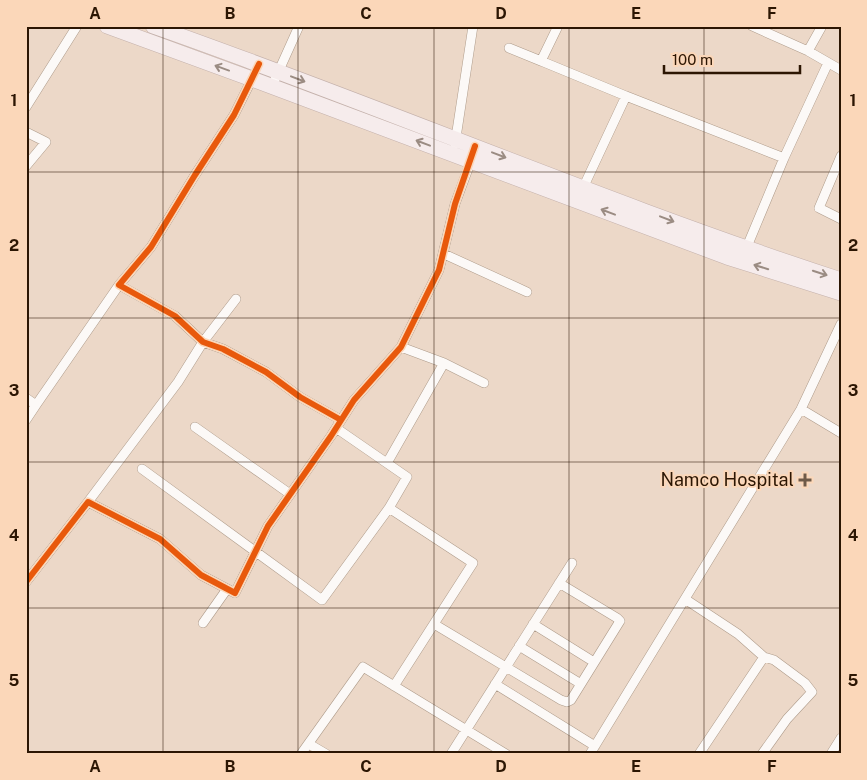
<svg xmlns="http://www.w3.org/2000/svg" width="867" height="780" font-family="'Public Sans',sans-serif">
<rect width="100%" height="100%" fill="#ecd8c8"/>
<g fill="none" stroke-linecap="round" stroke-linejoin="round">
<g stroke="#ae9b8a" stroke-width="10">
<path id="minor" d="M752 26 808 51 841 70
M509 48 541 61 558 26
M808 51 822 26
M541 61 626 96
M254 75 234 115 195 175 151 247 119 285 175 316 203 342 223 349 266 372 300 397 341 420
M272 86 299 26
M26 107 77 26
M26 132 46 142 26 166
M455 144 473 26
M841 156 819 208 841 219
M583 188 626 96 784 158
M746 249 784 158 828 63
M444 254 527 292
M401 347 444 363 484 383
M26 398 36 405 119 285
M801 409 841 433
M26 420 36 405
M195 427 290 494
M336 428 407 477 389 508
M387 463 444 363
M142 469 322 600 389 508 473 563 394 686
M88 502 178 382 203 342 236 299
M26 582 88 502 160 539 201 575 235 593 268 526 331 436 354 400 401 347 439 270 455 204 472 158
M685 599 738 634 764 657 774 660 805 683 812 692 787 719 762 754
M203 623 227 589
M434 624 561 700 567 702 571 700 620 621 617 618 559 583
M533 624 594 662
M519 646 581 684
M495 684 595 746
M309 744 326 754
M301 754 363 667 506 754
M451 754 572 563
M590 754 801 409 841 324
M699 754 764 657
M831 754 841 738"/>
</g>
<g stroke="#c4b1ab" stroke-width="16">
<path id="trunk" d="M107 26 260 82 727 257 841 293
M153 26C384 107 608 204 841 280"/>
</g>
<use href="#minor" stroke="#fcf9f7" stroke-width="9"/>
<use href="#trunk" stroke="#f6ecec" stroke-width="15"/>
<g stroke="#fbd7b9" stroke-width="9">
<path id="cycleway" d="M259 64 234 115 195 175 151 247 119 285 175 316 203 342 223 349 266 372 300 397 341 420
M26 582 88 502 160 539 201 575 235 593 268 526 331 436 354 400 401 347 439 270 455 204 475 146"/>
</g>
<use href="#cycleway" stroke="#e8590c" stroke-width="6"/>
</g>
<defs><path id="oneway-shaft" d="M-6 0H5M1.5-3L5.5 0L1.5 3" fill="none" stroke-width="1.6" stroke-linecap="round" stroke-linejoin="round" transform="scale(1.25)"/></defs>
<g stroke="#9b8c83">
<use href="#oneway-shaft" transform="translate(222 68) rotate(-160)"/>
<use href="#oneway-shaft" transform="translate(298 79) rotate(21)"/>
<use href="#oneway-shaft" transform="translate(423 143) rotate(-159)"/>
<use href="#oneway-shaft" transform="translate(499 155) rotate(21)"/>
<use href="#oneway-shaft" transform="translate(608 212) rotate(-159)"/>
<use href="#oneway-shaft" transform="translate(667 219) rotate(21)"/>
<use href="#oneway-shaft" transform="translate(761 267) rotate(-163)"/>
<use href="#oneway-shaft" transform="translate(820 273) rotate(18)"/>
</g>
<path fill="none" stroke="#2c1603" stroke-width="1" stroke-opacity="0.55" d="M163 26V754M298 26V754M434 26V754M569 26V754M704 26V754M26 172H841M26 318H841M26 462H841M26 608H841"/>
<path fill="#6f5a48" stroke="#fbd7b9" stroke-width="2" d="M802.5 472.5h5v5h5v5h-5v5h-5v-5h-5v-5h5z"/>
<g text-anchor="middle" stroke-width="4" stroke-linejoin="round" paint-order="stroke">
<g font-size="18" fill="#2c1603" stroke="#fbd7b9" text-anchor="end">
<text x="794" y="486">Namco Hospital</text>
</g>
</g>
<rect width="867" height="780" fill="none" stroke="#fbd7b9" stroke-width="55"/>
<path d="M664 65v8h136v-8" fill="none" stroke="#2c1603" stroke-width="2.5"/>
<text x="672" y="65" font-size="15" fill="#2c1603" stroke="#fbd7b9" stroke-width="4" paint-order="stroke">100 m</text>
<rect x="28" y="28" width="812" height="724" fill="none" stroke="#2c1603" stroke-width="2"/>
<g font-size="16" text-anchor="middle" font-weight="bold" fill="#2c1603">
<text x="95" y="19">A</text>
<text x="230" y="19">B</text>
<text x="366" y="19">C</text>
<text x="501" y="19">D</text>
<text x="636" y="19">E</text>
<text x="772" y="19">F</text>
<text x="14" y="106">1</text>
<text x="853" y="106">1</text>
<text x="14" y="251">2</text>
<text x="853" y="251">2</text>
<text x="14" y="396">3</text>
<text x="853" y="396">3</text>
<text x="14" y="541">4</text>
<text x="853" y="541">4</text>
<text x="14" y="686">5</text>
<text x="853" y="686">5</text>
<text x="95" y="772">A</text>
<text x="230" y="772">B</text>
<text x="366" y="772">C</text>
<text x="501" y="772">D</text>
<text x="636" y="772">E</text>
<text x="772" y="772">F</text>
</g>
</svg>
